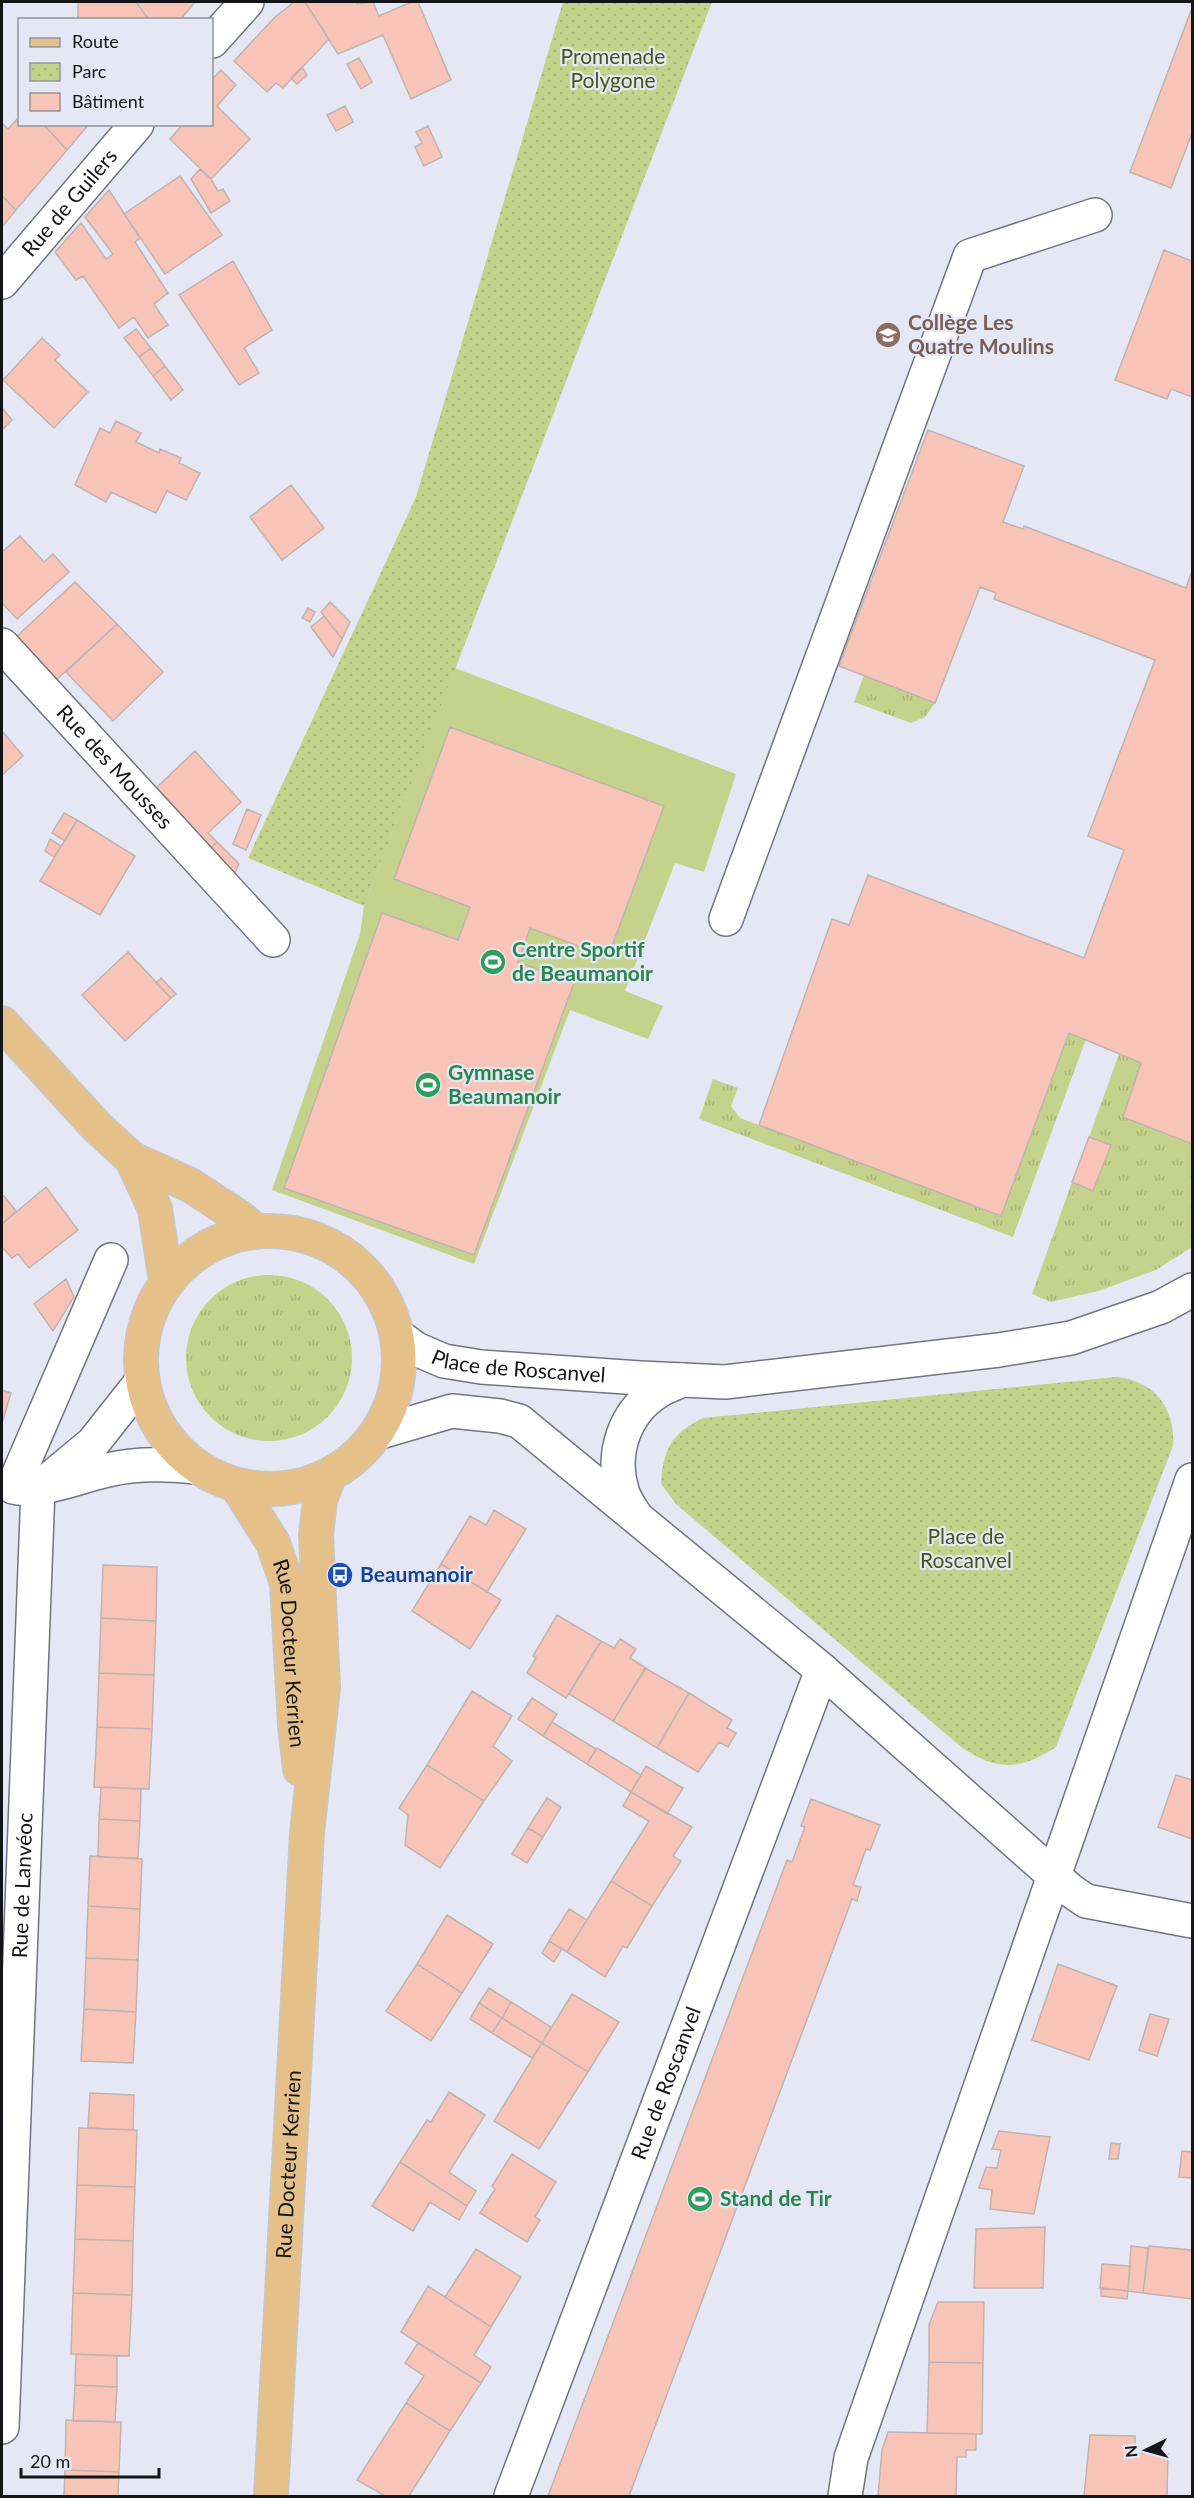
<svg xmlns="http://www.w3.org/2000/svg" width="1194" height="2498" font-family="Lato,sans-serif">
<defs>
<pattern id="grass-tufts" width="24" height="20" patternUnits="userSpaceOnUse" patternTransform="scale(1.5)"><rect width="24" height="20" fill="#c4d28c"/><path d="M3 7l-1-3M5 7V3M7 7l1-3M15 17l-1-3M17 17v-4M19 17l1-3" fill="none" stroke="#a8b378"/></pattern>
<pattern id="park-dots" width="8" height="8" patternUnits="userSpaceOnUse" patternTransform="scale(1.5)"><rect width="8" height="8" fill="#c4d28c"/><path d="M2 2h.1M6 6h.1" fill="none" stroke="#a8b378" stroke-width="1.8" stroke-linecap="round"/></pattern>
</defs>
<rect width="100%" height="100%" fill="#e5e8f4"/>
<path fill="url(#grass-tufts)" d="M864 675 935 703 925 717 911 723 854 702Z
M1069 1033 1086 1039 1013 1237 699 1119 713 1079 738 1088 731 1106 740 1118 1001 1216Z
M1119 1054 1141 1063 1123 1117 1192 1144V1247L1156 1270 1098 1291 1051 1302 1032 1294 1072 1182 1093 1190 1111 1145 1089 1137Z
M186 1358a83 83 0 1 1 166 0a83 83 0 1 1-166 0Z"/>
<path fill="url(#park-dots)" d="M563 2H712L364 906 248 858 416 497Z
M1116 1377C1154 1380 1176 1409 1173 1446L1056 1747C1020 1771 995 1771 960 1746L676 1504 661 1484C663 1449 672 1433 703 1418Z"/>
<path fill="#c4d28c" d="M455 668 736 774 704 872 675 863 625 991 663 1006 648 1039 570 1010 474 1264 272 1190 360 934 364 906Z"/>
<path fill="#f8c4b7" stroke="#c1b4b0" stroke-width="1.5" d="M78 2H136L149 20H78Z
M136 2H195L180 20H149Z
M294 2H305L329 39 283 88 276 83 267 92 234 61 274 18Z
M305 2H356L357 4 373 2 379 16 411 2H418L451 80 411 99 383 35 338 54Z
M1192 8V133L1171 188 1130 172Z
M359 58 372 82 361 89 347 64Z
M302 67 307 75 297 84 291 78Z
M221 70 236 85 217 106 250 139 211 179 170 139 183 124H212V79Z
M345 106 353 122 336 131 327 115Z
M20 116V124H43L67 150 16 210 2 196V123L8 129Z
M43 124H89L67 150Z
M428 126 442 157 424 166 415 147 422 143 416 132Z
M200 169 211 179 218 191 223 189 230 201 211 213 191 179Z
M180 176 222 235 165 274 124 214Z
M109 190 140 238 135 242 168 293 154 304 168 325 148 338 134 317 119 328 83 276 76 280 55 252 81 223 106 259 113 254 85 217Z
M2 196 16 210 2 227Z
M1164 250 1192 261V397L1171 389 1167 399 1115 380Z
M1164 250 1192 261V397L1171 389 1167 399 1115 380Z
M233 261 272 330 244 348 259 373 239 385 179 295Z
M136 329 151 348 139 357 124 338Z
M42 338 60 355 55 360 88 392 54 428 3 380Z
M151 348 165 366 153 376 139 357Z
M165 366 183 390 171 400 153 376Z
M2 408 12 420 2 430Z
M116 421 141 433 136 442 159 453 160 449 181 458 179 463 200 473 186 500 167 491 156 513 111 492 106 502 75 485 100 428 110 433Z
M928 430 1024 466 1003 522 1023 529 1024 526 1186 588 1192 571V1144L1123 1117 1141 1063 1069 1033 1001 1216 759 1125 832 919 849 925 868 875 1084 958 1124 850 1088 836 1155 660 994 599 996 593 980 587 935 703 839 666Z
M928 430 1024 466 1003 522 1023 529 1024 526 1186 588 1192 571V1144L1123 1117 1141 1063 1069 1033 1001 1216 759 1125 832 919 849 925 868 875 1084 958 1124 850 1088 836 1155 660 994 599 996 593 980 587 935 703 839 666Z
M291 485 324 528 282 560 250 517Z
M20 536 44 562 53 554 69 572 17 619 2 603V552Z
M75 582 117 624 55 681 15 638Z
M330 602 350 622 342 639 321 612Z
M308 608 315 612 310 622 302 618Z
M324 616 342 639 333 657 311 627Z
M117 624 163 672 113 721 66 672Z
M450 727 664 806 608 957 530 928 518 962 574 983 474 1255 284 1188 382 913 458 940 470 907 394 879Z
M2 731 23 756 2 775Z
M195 751 241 802 208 833 217 842 210 849 155 789Z
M247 809 261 815 246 850 233 844Z
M64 813 77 820 65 841 52 833Z
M77 820 135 856 100 915 40 881Z
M50 839 61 846 54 857 45 851Z
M217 842 239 864 234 875 210 849Z
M128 952 171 998 125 1041 82 995Z
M161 978 176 994 171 998 156 983Z
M1089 1137 1111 1145 1093 1191 1072 1182Z
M46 1187 78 1230 29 1268 18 1254 12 1258 2 1247V1224Z
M4 1196 16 1211 2 1224V1198Z
M66 1279 74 1297 53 1331 34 1304Z
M2 1390 11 1393 3 1420H2Z
M494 1510 526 1529 487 1592 441 1564 470 1516 486 1525Z
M441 1564 501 1600 470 1649 412 1611Z
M103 1565 157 1567 156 1621 101 1618Z
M557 1615 601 1641 566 1698 527 1673 536 1658 533 1656Z
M101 1618 156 1621 154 1675 99 1673Z
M620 1639 636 1649 630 1658 646 1668 613 1721 569 1694 601 1641 614 1648Z
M645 1668 689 1693 657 1748 613 1721Z
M99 1673 154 1675 152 1729 97 1727Z
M472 1691 512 1716 493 1746 512 1761 484 1801 427 1765Z
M689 1693 732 1720 727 1728 736 1733 728 1747 719 1742 698 1772 657 1748Z
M532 1698 557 1714 543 1736 518 1719Z
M552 1722 596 1749 587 1764 543 1736Z
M97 1727 152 1729 149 1789 94 1787Z
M597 1748 641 1775 631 1792 587 1764Z
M427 1765 484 1801 440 1868 405 1845 408 1815 399 1808Z
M646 1766 683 1788 667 1814 631 1792Z
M1176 1775 1192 1780V1839L1158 1827Z
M101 1787 141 1789 140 1821 99 1819Z
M631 1792 692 1827 673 1856 681 1861 652 1906 611 1881 649 1821 623 1806Z
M547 1798 561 1807 543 1837 528 1828Z
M811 1799 880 1825 870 1850 866 1849 853 1885 861 1887 857 1901 852 1899 629 2496H548L787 1860 792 1862 805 1827 801 1826Z
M99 1819 140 1821 138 1858 98 1857Z
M528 1828 543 1837 527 1863 512 1854Z
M90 1856 142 1859 140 1909 88 1906Z
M611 1881 652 1906 627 1948 623 1946 605 1977 567 1952Z
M88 1906 140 1909 138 1960 86 1958Z
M569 1909 587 1920 567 1952 549 1941Z
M447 1915 493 1944 462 1993 417 1964Z
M549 1941 562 1949 554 1962 542 1953Z
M86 1958 138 1960 136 2012 84 2009Z
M417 1964 462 1993 431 2041 386 2011Z
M1058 1964 1117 1986 1089 2060 1032 2040Z
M489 1988 511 2002 502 2018 479 2003Z
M572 1994 619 2022 588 2072 542 2043Z
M511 2002 551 2027 542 2043 502 2018Z
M479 2003 502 2018 492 2033 470 2019Z
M84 2009 136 2012 133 2063 81 2061Z
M1150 2014 1169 2019 1157 2056 1139 2050Z
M502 2018 542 2043 532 2058 492 2033Z
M542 2043 588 2072 539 2149 494 2121Z
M449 2092 485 2115 449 2172 476 2191 467 2206 400 2162 427 2120 431 2122Z
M90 2093 134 2095 133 2130 88 2128Z
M79 2128 137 2130 135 2187 77 2185Z
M999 2131 1050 2137 1034 2214 990 2209 992 2190 979 2188 986 2167 997 2168 1001 2150 992 2149Z
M1111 2143 1120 2144 1118 2159H1109Z
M1182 2151 1192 2152V2178L1179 2177Z
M512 2154 556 2182 535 2217 540 2220 527 2242 480 2213 495 2189 492 2186Z
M400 2162 467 2206 459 2220 430 2202 413 2231 372 2206Z
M77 2185 135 2187 133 2241 75 2239Z
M1045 2227 1043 2288H974L976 2229Z
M75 2239 133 2241 132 2295 73 2293Z
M1131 2246 1148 2248 1143 2293 1128 2291Z
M1149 2246 1192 2250V2299L1143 2293Z
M476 2249 521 2277 491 2327 445 2297Z
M1102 2264 1130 2266 1128 2291 1100 2288Z
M428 2286 491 2327 474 2355 491 2367 481 2383 401 2332Z
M1101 2288 1128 2291 1127 2299 1101 2296Z
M73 2293 132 2295 129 2356 71 2354Z
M938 2302H984L983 2363 929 2362V2325Z
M418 2343 481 2383 450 2431 406 2403 424 2376 405 2363Z
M76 2354 117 2356V2387L75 2385Z
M929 2362 983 2363 982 2434 927 2433Z
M75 2385 117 2387 115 2422 73 2421Z
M406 2403 450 2431 409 2496H385L357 2480Z
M66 2420 121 2422 119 2472 65 2470Z
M888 2432 976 2434V2450H966V2457H957L956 2496H878L882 2450Z
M1090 2435 1135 2436V2453L1168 2454 1167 2496H1084Z
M65 2470 119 2472 118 2496H64Z"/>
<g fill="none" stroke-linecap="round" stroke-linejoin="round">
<g stroke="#727580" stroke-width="36">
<g id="minor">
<path d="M212 41 247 2"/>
<path id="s1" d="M2 282 137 124"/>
<path id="s2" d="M2 645 273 940"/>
<path d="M726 919 970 256 1095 215"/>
<path id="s3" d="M397 1335 416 1349 444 1361 481 1367 640 1378 725 1382 999 1350 1071 1338 1161 1307 1192 1290"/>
<path d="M377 1433 452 1411 500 1416 519 1421 822 1670 1070 1890 1086 1901 1192 1921"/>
<path d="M46 1482 93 1443 142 1381"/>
<path d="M13 1487 111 1260"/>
<path d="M18 1488C49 1490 77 1477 108 1470 136 1463 166 1464 195 1467"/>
<path d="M635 1515C630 1507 624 1499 622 1490 611 1454 624 1413 657 1392 664 1387 674 1384 682 1380"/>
<path id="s4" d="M2 2427 38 1489"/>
<path id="s5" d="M511 2496 822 1670"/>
<path d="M845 2496 851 2458 1192 1480"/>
</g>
</g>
<g stroke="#c7c7c8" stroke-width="36">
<g id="major">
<path d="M2 1023 97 1127 132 1159 190 1185 239 1217 255 1230"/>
<path d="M132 1159 155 1209 166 1281"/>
<circle cx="270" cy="1360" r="129"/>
<path id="s6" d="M237 1486 273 1543 287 1583 295 1725 300 1769"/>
<path id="s7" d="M271 2496 307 1833 323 1687 316 1535 320 1500 329 1476"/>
</g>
</g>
<use href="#minor" stroke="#fff" stroke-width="33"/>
<use href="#major" stroke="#e5c189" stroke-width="33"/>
</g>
<defs>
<g id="school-disc" transform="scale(1.35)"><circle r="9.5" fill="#8d6e63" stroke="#e5e8f4"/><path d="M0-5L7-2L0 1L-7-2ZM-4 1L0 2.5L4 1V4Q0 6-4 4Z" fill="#fff"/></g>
<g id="stadium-disc" transform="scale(1.35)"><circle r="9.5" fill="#2e9e5b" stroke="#e5e8f4"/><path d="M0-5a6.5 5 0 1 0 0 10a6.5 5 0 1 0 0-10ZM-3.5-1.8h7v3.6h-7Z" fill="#fff"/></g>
<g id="bus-disc" transform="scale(1.35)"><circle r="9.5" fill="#1a4fb4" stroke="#e5e8f4"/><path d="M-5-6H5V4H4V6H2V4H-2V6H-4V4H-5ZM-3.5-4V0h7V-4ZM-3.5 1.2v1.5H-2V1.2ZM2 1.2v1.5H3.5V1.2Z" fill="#fff"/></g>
</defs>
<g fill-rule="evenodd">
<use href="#school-disc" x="888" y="335"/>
<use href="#stadium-disc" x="493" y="962"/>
<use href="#stadium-disc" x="428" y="1085"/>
<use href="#bus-disc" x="340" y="1575"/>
<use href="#stadium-disc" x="700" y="2199"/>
</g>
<g text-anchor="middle" stroke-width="4.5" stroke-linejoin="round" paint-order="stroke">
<g font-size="21" fill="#4b541a" stroke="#e5e8f4">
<text x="613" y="64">Promenade<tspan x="613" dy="24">Polygone</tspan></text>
<text x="966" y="1544">Place de<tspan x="966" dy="24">Roscanvel</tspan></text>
</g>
<g font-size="21" fill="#141519" stroke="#e5e8f4">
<text dy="7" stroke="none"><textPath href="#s1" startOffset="104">Rue de Guilers</textPath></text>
<text dy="7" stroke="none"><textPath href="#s2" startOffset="166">Rue des Mousses</textPath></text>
<text dy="7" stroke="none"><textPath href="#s3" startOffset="129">Place de Roscanvel</textPath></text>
<text dy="7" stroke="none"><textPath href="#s6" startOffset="180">Rue Docteur Kerrien</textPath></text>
<text dy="7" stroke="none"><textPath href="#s4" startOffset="542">Rue de Lanvéoc</textPath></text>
<text dy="7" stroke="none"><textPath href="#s5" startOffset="441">Rue de Roscanvel</textPath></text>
<text dy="7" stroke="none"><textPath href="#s7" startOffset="332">Rue Docteur Kerrien</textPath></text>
</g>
<g font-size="21" font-weight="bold" fill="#785e54" stroke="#e5e8f4" text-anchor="start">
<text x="908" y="330">Collège Les<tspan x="908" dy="24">Quatre Moulins</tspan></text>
</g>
<g font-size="21" font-weight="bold" fill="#27864d" stroke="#e5e8f4" text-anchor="start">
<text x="512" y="957">Centre Sportif<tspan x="512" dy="24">de Beaumanoir</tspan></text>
<text x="448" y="1080">Gymnase<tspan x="448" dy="24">Beaumanoir</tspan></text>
<text x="720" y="2206">Stand de Tir</text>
</g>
<g font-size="21" font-weight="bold" fill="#164399" stroke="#e5e8f4" text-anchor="start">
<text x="360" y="1582">Beaumanoir</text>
</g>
</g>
<rect width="1194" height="2498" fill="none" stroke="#141519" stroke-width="6"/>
<rect x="18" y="18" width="195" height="108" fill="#e5e8f4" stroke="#91949c" stroke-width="1.5"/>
<rect x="30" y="38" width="30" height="9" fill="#e5c189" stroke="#91949c" stroke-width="1.5"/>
<text x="72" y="48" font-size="18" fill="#141519">Route</text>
<rect x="30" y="63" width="30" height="18" fill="url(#park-dots)" stroke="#91949c" stroke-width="1.5"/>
<text x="72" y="78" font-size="18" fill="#141519">Parc</text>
<rect x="30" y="93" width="30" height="18" fill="#f8c4b7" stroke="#91949c" stroke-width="1.5"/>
<text x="72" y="108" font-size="18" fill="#141519">Bâtiment</text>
<g transform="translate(1146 2450) rotate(265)" stroke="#e5e8f4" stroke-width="4.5" paint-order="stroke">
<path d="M0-4.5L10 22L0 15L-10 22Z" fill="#141519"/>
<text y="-9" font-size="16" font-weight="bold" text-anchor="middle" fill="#141519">N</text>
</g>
<path d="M21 2468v9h138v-9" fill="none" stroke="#141519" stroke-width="3"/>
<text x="30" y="2468" font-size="18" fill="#141519" stroke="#e5e8f4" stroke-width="4.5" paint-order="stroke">20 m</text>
</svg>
